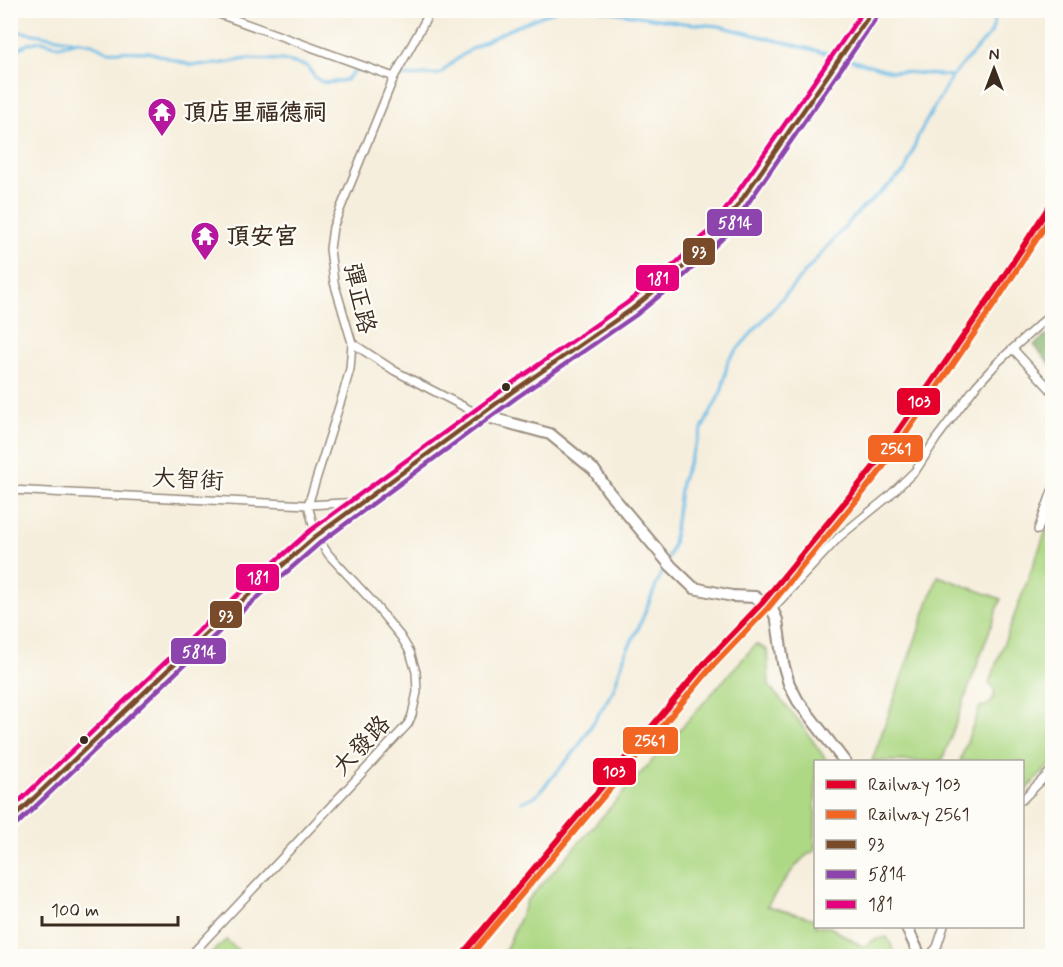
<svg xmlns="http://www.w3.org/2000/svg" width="1063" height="967" font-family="Mynerve,'LXGW WenKai TC',sans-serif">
<rect width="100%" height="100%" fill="#fdfcf7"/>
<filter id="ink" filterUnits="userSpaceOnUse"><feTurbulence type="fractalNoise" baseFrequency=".0167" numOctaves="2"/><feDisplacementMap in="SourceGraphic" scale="12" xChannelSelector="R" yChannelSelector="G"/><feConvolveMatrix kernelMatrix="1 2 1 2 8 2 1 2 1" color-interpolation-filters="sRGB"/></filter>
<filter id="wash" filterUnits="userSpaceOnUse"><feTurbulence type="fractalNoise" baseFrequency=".008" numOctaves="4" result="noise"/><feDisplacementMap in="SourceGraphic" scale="24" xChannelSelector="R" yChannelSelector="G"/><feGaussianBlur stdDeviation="1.35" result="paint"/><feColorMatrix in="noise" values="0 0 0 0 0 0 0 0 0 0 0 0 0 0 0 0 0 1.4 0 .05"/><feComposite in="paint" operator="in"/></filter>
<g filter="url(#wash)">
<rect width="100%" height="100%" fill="#f6eedc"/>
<path fill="#add884" stroke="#748151" stroke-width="1.5" d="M1046 531 1052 532V763L1023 793 1022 762 960 761 980 707 988 705C995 698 998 690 989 683Z
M938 576 1001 599 942 761H872Z
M756 644 767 650 769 686 799 721 827 761 816 762 815 851C801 853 776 893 767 906L815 919 816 926 830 927 863 947 874 940 887 937 896 954 893 956H503L527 901Z
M226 940 239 951 234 956H209Z"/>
<path fill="#8ab872" stroke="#627148" stroke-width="1.5" d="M1052 331V366L1034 345Z"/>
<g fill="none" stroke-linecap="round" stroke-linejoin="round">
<path stroke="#6bbbe6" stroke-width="3" d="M600 10 683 23 719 26 838 56
M10 30 75 41
M10 50 14 51 30 43 42 41 59 46 77 41 92 44 107 51 149 52 190 65 218 64 247 59 282 60 307 66C319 86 324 84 346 80 359 62 368 74 386 77
M844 58 891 71 952 76
M395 77 440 74C471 42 516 27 556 10
M668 558 673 545 681 482 703 427 722 390 728 360 857 213 905 171 919 134 952 76 991 33 998 10
M522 802 537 795 576 750 613 691 625 654 638 629 665 564"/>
</g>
</g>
<g filter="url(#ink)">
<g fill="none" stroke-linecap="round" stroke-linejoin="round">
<g stroke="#988c7d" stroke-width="10">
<path id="street" d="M208 10 394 77
M352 343 395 371 480 415
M1013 349 1052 391
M10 490 308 505 361 502
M1038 530 1052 491
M772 609 839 537 888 497 916 470 936 439 976 386 999 361 1052 313
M1022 800 1052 770
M190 956 408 724 412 715 417 692 416 672 410 652 401 637 370 599 329 555 316 536 308 505 343 394 350 369 352 343 334 282 330 249 333 227 394 77 431 10
M929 956 937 947 944 926"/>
</g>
<g stroke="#988c7d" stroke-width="14">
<path id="secondary" d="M480 415 550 434 594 470 608 491 671 566 694 588 732 596 755 597 772 609 777 620 783 663 789 684 798 701 845 762
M10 821 221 619 316 536 512 392 632 309 681 269 720 231 873 10
M906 926 920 956"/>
</g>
<use href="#street" stroke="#fff" stroke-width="7"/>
<use href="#secondary" stroke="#fff" stroke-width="10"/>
<g stroke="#fdfcf7" stroke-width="9">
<path id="bus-1" d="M10 821 221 619 316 536 512 392 632 309 681 269 720 231 873 10"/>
</g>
<g stroke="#fdfcf7" stroke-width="9">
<path id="bus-2" d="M15 826 226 625 321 542 516 398 636 315 686 274 726 235 879 14"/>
</g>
<g stroke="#fdfcf7" stroke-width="9">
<path id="bus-3" d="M10 810 216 614 311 530 508 386 627 303 676 263 714 226 864 10"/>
</g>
<use href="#bus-1" stroke="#7a4b2a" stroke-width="4.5"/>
<use href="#bus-2" stroke="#8e44ad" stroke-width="4.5"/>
<use href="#bus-3" stroke="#e5007d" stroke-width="4.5"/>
<g stroke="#fdfcf7" stroke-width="10">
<path id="rail-1" d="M461 956 704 664 762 603 872 469 993 293 1052 202"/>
</g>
<g stroke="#fdfcf7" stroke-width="10">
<path id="rail-2" d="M470 956 710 669 768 608 878 474 999 297 1052 215"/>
</g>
<use href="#rail-1" stroke="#e4002b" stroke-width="6"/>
<use href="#rail-2" stroke="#f26522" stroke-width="6"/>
</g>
</g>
<defs>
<g id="temple-pin" transform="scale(1.5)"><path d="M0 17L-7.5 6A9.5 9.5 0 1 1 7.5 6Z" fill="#b5179e" stroke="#fdfcf7"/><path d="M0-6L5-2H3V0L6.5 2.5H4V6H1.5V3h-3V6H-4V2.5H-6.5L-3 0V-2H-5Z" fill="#fff"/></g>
</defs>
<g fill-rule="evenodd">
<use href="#temple-pin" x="162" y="112"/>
<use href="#temple-pin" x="205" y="236"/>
</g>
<g fill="#3b2a1e" stroke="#fdfcf7" stroke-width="2">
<circle cx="506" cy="387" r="5"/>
<circle cx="84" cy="740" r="5"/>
</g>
<g text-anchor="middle" stroke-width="4.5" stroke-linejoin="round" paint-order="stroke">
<g font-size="24" font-weight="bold" fill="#3b2a1e" stroke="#fdfcf7" text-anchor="start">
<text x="183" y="120">頂店里福德祠</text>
<text x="226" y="244">頂安宮</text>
</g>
<g font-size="24" fill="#3b2a1e" stroke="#fdfcf7">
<text transform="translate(360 298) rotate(77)" y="8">彈正路</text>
<text transform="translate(188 479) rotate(3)" y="8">大智街</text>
<text transform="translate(361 745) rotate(-47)" y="8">大發路</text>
</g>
</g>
<g stroke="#fdfcf7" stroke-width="2">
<rect x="706" y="208" width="57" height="29" rx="6" fill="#8e44ad"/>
<rect x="682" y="237" width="34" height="29" rx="6" fill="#7a4b2a"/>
<rect x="635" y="264" width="45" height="28" rx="6" fill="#e5007d"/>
<rect x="896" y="387" width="45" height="29" rx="6" fill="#e4002b"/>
<rect x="867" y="434" width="57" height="29" rx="6" fill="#f26522"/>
<rect x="235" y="563" width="45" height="29" rx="6" fill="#e5007d"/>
<rect x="209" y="600" width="34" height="29" rx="6" fill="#7a4b2a"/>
<rect x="170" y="637" width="57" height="28" rx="6" fill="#8e44ad"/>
<rect x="622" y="726" width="57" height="29" rx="6" fill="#f26522"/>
<rect x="592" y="757" width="45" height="29" rx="6" fill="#e4002b"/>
</g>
<g font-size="16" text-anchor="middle" font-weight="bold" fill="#fff">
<text x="735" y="228">5814</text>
<text x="699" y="257">93</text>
<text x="658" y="284">181</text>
<text x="919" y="407">103</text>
<text x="896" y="454">2561</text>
<text x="258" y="583">181</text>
<text x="226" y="621">93</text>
<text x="199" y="657">5814</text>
<text x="650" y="746">2561</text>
<text x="614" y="777">103</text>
</g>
<rect width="1063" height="967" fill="none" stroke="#fdfcf7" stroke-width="36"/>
<rect x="814" y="760" width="210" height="168" fill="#fdfcf7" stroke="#afa8a0" stroke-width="1.5"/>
<rect x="826" y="780" width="30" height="9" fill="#e4002b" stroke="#afa8a0" stroke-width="1.5"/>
<text x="868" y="790" font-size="18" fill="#3b2a1e">Railway 103</text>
<rect x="826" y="810" width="30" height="9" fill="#f26522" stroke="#afa8a0" stroke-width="1.5"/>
<text x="868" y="820" font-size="18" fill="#3b2a1e">Railway 2561</text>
<rect x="826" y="840" width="30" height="9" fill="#7a4b2a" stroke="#afa8a0" stroke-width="1.5"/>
<text x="868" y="850" font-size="18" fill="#3b2a1e">93</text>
<rect x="826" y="870" width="30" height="9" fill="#8e44ad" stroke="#afa8a0" stroke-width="1.5"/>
<text x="868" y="880" font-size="18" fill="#3b2a1e">5814</text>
<rect x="826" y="900" width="30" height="9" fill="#e5007d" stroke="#afa8a0" stroke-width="1.5"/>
<text x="868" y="910" font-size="18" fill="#3b2a1e">181</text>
<g transform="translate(994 69)" stroke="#fdfcf7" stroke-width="4.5" paint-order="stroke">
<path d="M0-4.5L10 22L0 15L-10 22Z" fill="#3b2a1e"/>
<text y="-9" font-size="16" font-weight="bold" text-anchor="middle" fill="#3b2a1e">N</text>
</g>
<path d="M42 916v9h136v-9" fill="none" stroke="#3b2a1e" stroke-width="3"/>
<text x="51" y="916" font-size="18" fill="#3b2a1e" stroke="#fdfcf7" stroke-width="4.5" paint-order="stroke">100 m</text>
</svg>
